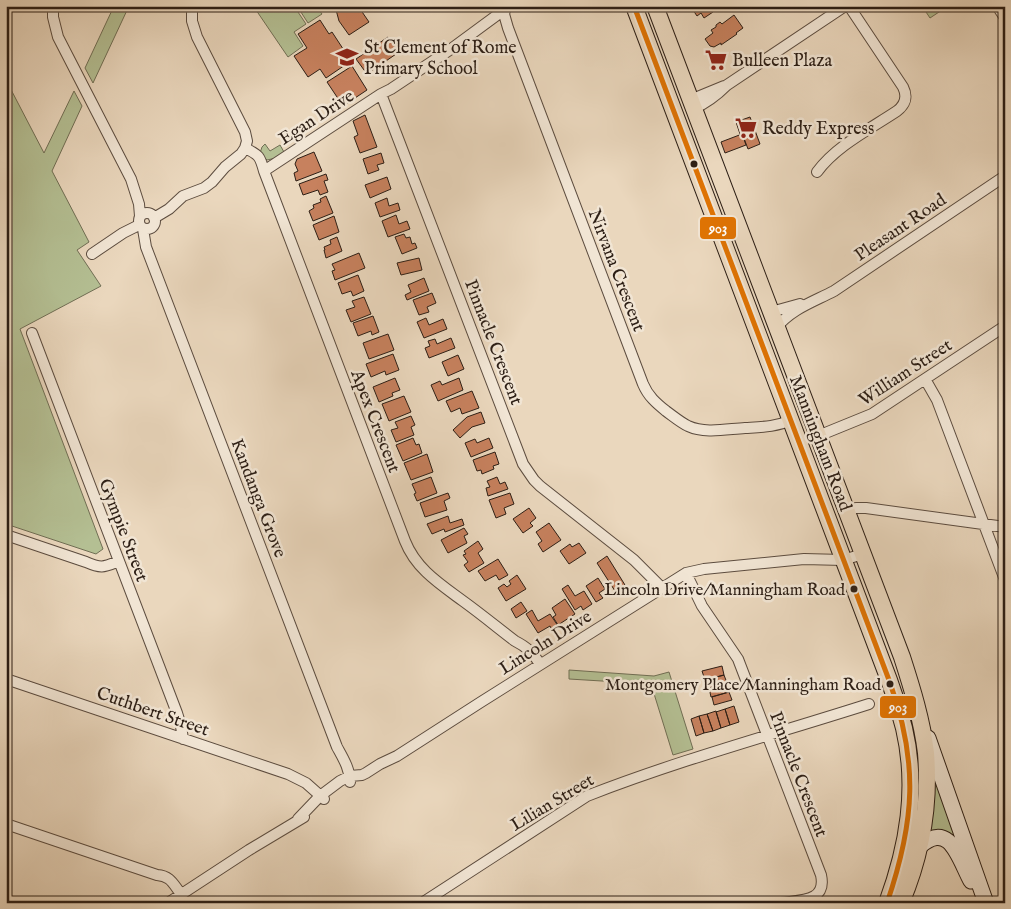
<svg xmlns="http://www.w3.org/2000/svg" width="1011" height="909" font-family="'IM FELL English',serif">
<rect width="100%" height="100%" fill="#ead7bd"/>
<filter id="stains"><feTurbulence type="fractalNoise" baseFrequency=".004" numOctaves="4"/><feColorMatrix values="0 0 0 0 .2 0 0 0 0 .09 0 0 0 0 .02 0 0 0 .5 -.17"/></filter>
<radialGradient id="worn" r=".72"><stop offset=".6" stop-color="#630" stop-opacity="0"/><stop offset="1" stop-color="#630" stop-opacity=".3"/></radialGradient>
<path fill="#b4bf93" stroke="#706e54" d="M114 6H129L93 83 85 68Z
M261 6H294L306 24 294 32 303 46 288 57 256 10Z
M297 6H316L322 14 308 23Z
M922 6H948L930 18Z
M6 80 44 153 74 91 82 106 52 171 89 242 77 250 101 286 20 329 103 549 96 554 6 524Z
M265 144 270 151 280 145 284 152 276 158 267 160 260 153 262 147Z
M569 670 654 676 669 672 693 749 673 755 651 684 569 679Z
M934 778 959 834 951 837 929 834Z"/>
<path fill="#c7815e" stroke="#2c1e15" d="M335 6H358L369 22 349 35 339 21Z
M692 6H712L710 8 713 12 704 18 701 13 697 16 691 7Z
M734 15 743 28 736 33 737 34 721 45V43L714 47 710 46 705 39 713 33 711 30 716 27V25L720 22 722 24Z
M320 20 329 34 332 32 351 61 326 78 320 69 308 77 294 56 307 48 298 34Z
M388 37 399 52 367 74 356 59Z
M352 66 367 90 343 106 327 82Z
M365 115 377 147 360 153 354 137 358 135 353 121Z
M750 117 760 144 748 149 742 133 740 134 736 122Z
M742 134 746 145 725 153 721 142Z
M314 152 322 171 296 181 294 173 298 171 295 164 297 159Z
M381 153 384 163 377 165 379 170 368 174 363 159Z
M326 174 328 180 324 181 328 192 320 195 318 190 303 195 299 184Z
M387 177 391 189 370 198 365 185Z
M326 196 333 213 313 221 309 211 314 208 313 205 321 202 320 199Z
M387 198 389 206 398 203 400 210 380 217 375 203Z
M396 215 399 224 407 221 410 229 388 237 382 221Z
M334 216 339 232 319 240 313 225Z
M404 234 406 238 410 237 412 244 415 243 417 248 402 254 395 237Z
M337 237 342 251 326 258 324 250H325L324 247 331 244 330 240Z
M359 253 365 268 335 280 332 271 335 270 332 264Z
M419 258 422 270 401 275 397 263Z
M358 275 364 291 353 296 351 291 342 294 338 283Z
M424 278 429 291 407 300 405 295 411 292 408 285Z
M432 293 436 303 427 307 429 312 419 315 413 300Z
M364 297 371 314 351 322 346 310 355 307 352 301Z
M373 316 379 332 372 335 371 331 358 336 353 323Z
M426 318 429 325 443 319 447 329 424 338 417 322Z
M388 334 394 350 369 359 363 343Z
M451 338 455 348 429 358 425 348 430 346 428 341 435 339 437 344Z
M393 354 399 370 386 375 385 371 371 377 366 364Z
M458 355 464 369 448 376 442 362Z
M395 378 400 390 392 393 393 396 379 402 373 387Z
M459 378 463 390 438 401 431 385 440 381 442 385Z
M472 391 479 408 462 414 460 408 451 412 446 401Z
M404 396 411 412 389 421 382 404Z
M481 412 485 423 472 427 460 438 453 430 467 417Z
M411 416 415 425 411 427 414 435 396 442 391 430 398 428 395 422Z
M413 438 416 445 419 444 422 453 403 461 396 445Z
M489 438 493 448 471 457 465 443 475 439 477 443Z
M495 452 499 464 493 466 494 469 482 474 481 470 477 471 473 460Z
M427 454 433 472 411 480 404 463Z
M431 477 437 493 417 501 414 494 416 493 412 484Z
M497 477 500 484 505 482 508 489 488 496 486 488 490 487 487 481Z
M448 493 450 498 444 501 447 510 425 517 420 503Z
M510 493 514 504 504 508 506 514 496 518 489 500Z
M529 508 536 518 530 523 533 526 523 533 513 519Z
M448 516 450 523 462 519 464 525 445 532 444 529 432 534 427 524Z
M549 523 561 540 543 552 538 544 542 541 536 532Z
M464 528 468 534 464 536 467 543 448 553 441 540Z
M478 541 483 549 478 553 484 563 469 572 464 565 468 562 463 555 466 554 464 551Z
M579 543 586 553 569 564 560 551 570 544 572 547Z
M607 556 625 585 615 591 597 563Z
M498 559 508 575 499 580 496 575 485 581 478 571Z
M517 575 526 589 506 601 498 588 504 584 507 587 511 584 509 581Z
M598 578 605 589 599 593 603 598 596 602 586 586Z
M568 585 575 596 584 591 592 604 583 610 581 606 575 610 562 589Z
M565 599 575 614 558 625 553 617 556 615 552 608Z
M521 602 527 611 516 618 511 609Z
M532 610 538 621 550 614 558 626 552 630 550 626 538 633 526 614Z
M722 666 724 675 705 680 702 671Z
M724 675 727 683 708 688 705 680Z
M727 683 729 692 711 697 709 688Z
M729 692 732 700 714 705 712 697Z
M734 706 739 722 730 725 725 709Z
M725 709 730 725 721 728 716 712Z
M716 711 721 728 713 731 707 714Z
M707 714 713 731 704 733 699 716Z
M699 716 704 733 696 736 691 719Z"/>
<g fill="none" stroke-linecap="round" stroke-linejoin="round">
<g stroke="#5c4c3f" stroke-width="12">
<path id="street" d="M53 6V17L58 37 131 179 139 204 140 216
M997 6 1005 18
M505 10 504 14 508 28 643 384C648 396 656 403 666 411 673 416 680 422 688 426 705 434 727 429 745 428 761 427 776 427 791 420
M381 94 523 464 534 480 540 486 634 560 661 587
M690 100 724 86
M693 109C707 103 716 96 727 85L845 6
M245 148C259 155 260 156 264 171L405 541C416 569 440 584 463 601 481 614 498 628 515 641 527 647 533 653 540 664
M264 171 381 94 391 89 451 49 508 7
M817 172C836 146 870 129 897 111 905 105 908 97 903 87L849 6
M139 221a8 8 0 1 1 16 0a8 8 0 1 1-16 0Z
M154 218 169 209 183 196 204 188 212 182 225 167 241 154 245 148 247 141 245 132 197 37 192 21V6
M143 229 146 247 337 747C343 758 350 769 350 782
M92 254 123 233 139 225
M771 312 800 304
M776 328C791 309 813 302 834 291L1005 176
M32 333 177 713 181 726 183 739
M925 379 937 400 1005 580
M818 436 872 414 1005 326
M846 511 856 508H866L1005 527
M6 535 86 562C102 569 104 567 119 561
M686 573 702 606 738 659 821 875C827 902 800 900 781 903
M6 679 288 774 306 783 324 799
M298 819 320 796 340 781 350 776 362 775 366 773 380 764 397 756 481 702 686 573 704 569 804 559 843 560 863 554
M6 824 157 875C171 876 173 884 181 894
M168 903 249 850 304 817
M422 903 587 796C679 760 775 734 869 704"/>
</g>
<g stroke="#2c1e15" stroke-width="17">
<path id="secondary" d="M928 738 986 903
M920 846C950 820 959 859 971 881"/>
</g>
<g stroke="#2c1e15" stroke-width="18">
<path id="primary" d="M634 6 889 680C895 696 900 712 904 728 918 788 908 846 887 903
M655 6 902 657C912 688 922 720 926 753 930 804 921 856 901 903"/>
</g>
<use href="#street" stroke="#f1e5d4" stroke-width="10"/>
<use href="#secondary" stroke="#f1e5d4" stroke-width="15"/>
<use href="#primary" stroke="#ead7bd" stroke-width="16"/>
<g stroke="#f1e5d4" stroke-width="9">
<path id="bus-1" d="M634 6 889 680C919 762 915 821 887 903"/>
</g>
<use href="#bus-1" stroke="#df7303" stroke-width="5"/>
</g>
<defs>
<g id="school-bare" transform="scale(1.725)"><path d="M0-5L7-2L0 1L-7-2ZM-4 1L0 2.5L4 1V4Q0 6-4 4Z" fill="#8f2418" stroke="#f1e5d4" stroke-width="2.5" paint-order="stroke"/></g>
<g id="supermarket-bare" transform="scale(1.725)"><path d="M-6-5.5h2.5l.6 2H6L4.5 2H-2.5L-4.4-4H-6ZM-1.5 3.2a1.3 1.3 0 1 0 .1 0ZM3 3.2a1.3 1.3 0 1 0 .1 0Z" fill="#8f2418" stroke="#f1e5d4" stroke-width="2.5" paint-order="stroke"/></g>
</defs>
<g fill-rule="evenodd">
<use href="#school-bare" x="347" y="57"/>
<use href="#supermarket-bare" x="716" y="60"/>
<use href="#supermarket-bare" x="746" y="128"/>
</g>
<g fill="#2c1e15" stroke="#f1e5d4" stroke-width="2">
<circle cx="694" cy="164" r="4.5"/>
<circle cx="854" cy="589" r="4.5"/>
<circle cx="890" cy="684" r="4.5"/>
</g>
<g text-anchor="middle" stroke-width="5" stroke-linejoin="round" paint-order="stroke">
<g font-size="17" fill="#2c1e15" stroke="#f1e5d4" text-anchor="end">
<text x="845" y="595">Lincoln Drive/Manningham Road</text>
<text x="881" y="690">Montgomery Place/Manningham Road</text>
</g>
<g font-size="18" fill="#2c1e15" stroke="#f1e5d4" text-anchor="start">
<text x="364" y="53">St Clement of Rome<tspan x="364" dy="21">Primary School</tspan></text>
<text x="732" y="66">Bulleen Plaza</text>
<text x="762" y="134">Reddy Express</text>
</g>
<g font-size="18" fill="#2c1e15" stroke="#f1e5d4">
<text transform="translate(316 117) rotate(-33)" y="6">Egan Drive</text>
<text transform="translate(900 227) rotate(-34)" y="6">Pleasant Road</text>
<text transform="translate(617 270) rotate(69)" y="6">Nirvana Crescent</text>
<text transform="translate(494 342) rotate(69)" y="6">Pinnacle Crescent</text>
<text transform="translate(905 372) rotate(-33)" y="6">William Street</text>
<text transform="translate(376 421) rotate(69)" y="6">Apex Crescent</text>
<text transform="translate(821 443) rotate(69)" y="6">Manningham Road</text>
<text transform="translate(259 498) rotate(69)" y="6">Kandanga Grove</text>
<text transform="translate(124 530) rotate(69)" y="6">Gympie Street</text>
<text transform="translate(545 642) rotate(-32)" y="6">Lincoln Drive</text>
<text transform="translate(153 711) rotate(19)" y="6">Cuthbert Street</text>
<text transform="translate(799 774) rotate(69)" y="6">Pinnacle Crescent</text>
<text transform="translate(552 802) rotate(-31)" y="6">Lilian Street</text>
</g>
</g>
<g stroke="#f1e5d4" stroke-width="2">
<rect x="699" y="216" width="38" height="24" rx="5" fill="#df7303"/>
<rect x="879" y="695" width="38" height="24" rx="5" fill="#df7303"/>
</g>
<g font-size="14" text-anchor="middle" font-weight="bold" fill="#fff">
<text x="718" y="233">903</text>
<text x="898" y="712">903</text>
</g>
<rect width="1011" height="909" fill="none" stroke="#ead7bd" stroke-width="25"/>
<rect x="8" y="8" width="996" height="894" fill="none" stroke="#2c1e15" stroke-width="2.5"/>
<rect x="12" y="12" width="986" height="884" fill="none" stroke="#2c1e15"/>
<rect width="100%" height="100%" filter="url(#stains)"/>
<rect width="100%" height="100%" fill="url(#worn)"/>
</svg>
